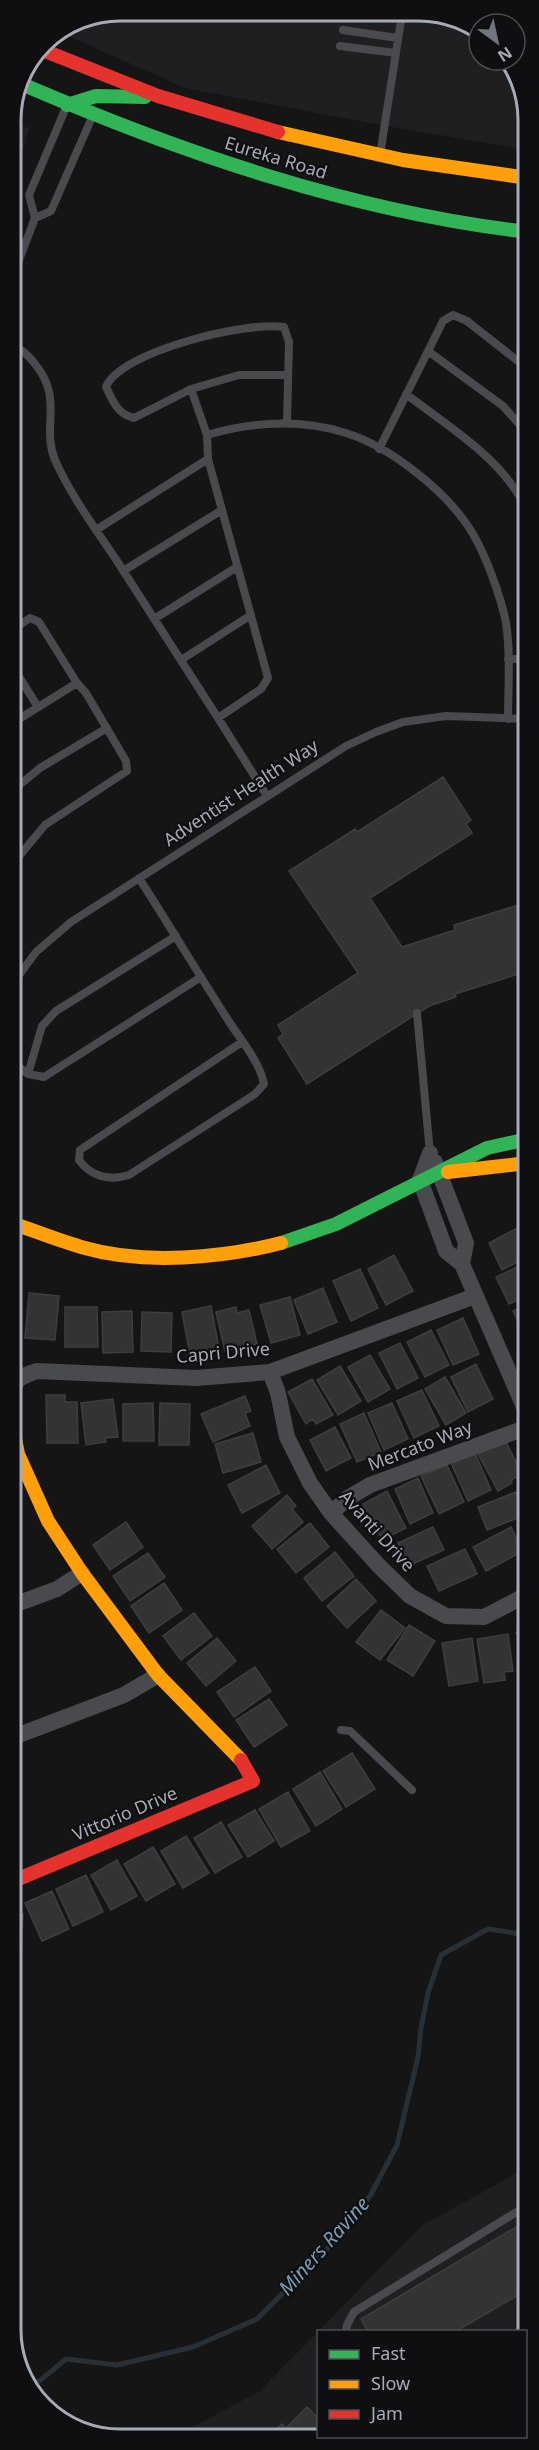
<svg xmlns="http://www.w3.org/2000/svg" width="539" height="2450" font-family="'Noto Sans',sans-serif">
<rect width="100%" height="100%" fill="#151515"/>
<path fill="#1f1f21" d="M120 11 447 14 479 34V60H507L528 106V150L386 126 185 88 59 32 79 19Z
M11 123 29 128 11 195Z
M528 2167V2336L526 2343V2332H318V2436L437 2437 433 2439 172 2438 260 2391 421 2226Z"/>
<g fill="none" stroke-linecap="round" stroke-linejoin="round">
<path stroke="#283037" stroke-width="5" d="M31 2388 66 2359 117 2365 193 2347 257 2319 329 2247 370 2196 397 2145 418 2057 421 2028 428 1993 441 1955 488 1929 528 1935"/>
</g>
<path fill="#333334" stroke="#3d3e41" stroke-width="1.5" d="M443 777 471 820 466 824 472 833 370 898 402 947 455 930 454 925 528 902V971L455 994 456 997 429 1006 307 1084 278 1038 283 1034 278 1025 358 973 289 871 355 829 357 832Z
M525 1224 528 1230V1257L502 1270 489 1243Z
M394 1255 413 1291 386 1305 368 1269Z
M528 1262V1295L509 1304 496 1277Z
M360 1269 378 1308 351 1321 333 1281Z
M323 1288 337 1322 308 1334 294 1300Z
M29 1293 59 1296 55 1340 25 1338Z
M290 1297 300 1335 271 1343 260 1305Z
M528 1303V1338L527 1339 513 1311Z
M211 1306 219 1349 190 1355 182 1312Z
M65 1307H97L98 1347H65Z
M236 1307 237 1313 249 1310 257 1344 225 1351 216 1312Z
M132 1311 133 1352 103 1353 102 1312Z
M142 1312 172 1313 171 1352 141 1351Z
M463 1318 479 1354 453 1365 437 1330Z
M431 1330 449 1365 425 1377 407 1342Z
M400 1343 418 1378 397 1389 379 1353Z
M370 1355 390 1389 368 1402 348 1367Z
M476 1364 493 1399 468 1412 451 1377Z
M340 1366 361 1401 338 1415 317 1380Z
M445 1377 466 1413 446 1425 425 1389Z
M312 1379 333 1415 316 1424 313 1419 306 1424 288 1392Z
M422 1390 439 1426 414 1438 397 1401Z
M46 1395H65V1402H77L78 1443H47Z
M245 1396 251 1411 245 1413 250 1426 213 1442 201 1414Z
M113 1399 118 1437 105 1438 106 1442 86 1445 81 1403Z
M153 1403 154 1441H123V1404Z
M160 1403 190 1404 189 1445H159Z
M392 1403 408 1439 384 1450 368 1413Z
M364 1413 381 1452 357 1462 340 1424Z
M335 1427 351 1458 326 1471 310 1440Z
M253 1433 261 1462 223 1473 215 1444Z
M505 1440 522 1474 511 1480 512 1483 498 1491 478 1454Z
M475 1453 491 1490 468 1501 451 1463Z
M266 1465 280 1493 242 1513 228 1485Z
M447 1465 464 1502 439 1514 421 1476Z
M418 1478 433 1513 410 1524 395 1489Z
M387 1491 406 1528 390 1536 388 1532 380 1536 363 1504Z
M516 1492 525 1515 487 1530 478 1507Z
M287 1495 296 1506 292 1509 303 1522 272 1549 252 1526Z
M126 1522 143 1547 110 1570 93 1545Z
M310 1523 329 1547 296 1573 277 1549Z
M433 1527 444 1550 408 1566 398 1543Z
M511 1527 523 1551 486 1571 473 1547Z
M465 1549 477 1574 439 1591 427 1566Z
M335 1552 354 1576 322 1601 304 1578Z
M148 1553 165 1577 130 1601 113 1576Z
M356 1579 376 1601 347 1628 327 1606Z
M164 1583 182 1610 149 1633 131 1606Z
M381 1610 405 1628 380 1660 356 1642Z
M194 1613 212 1636 181 1660 163 1636Z
M528 1622V1645L516 1633Z
M409 1625 435 1641 413 1676 387 1660Z
M508 1634 513 1671 504 1672 505 1680 484 1683 477 1639Z
M217 1638 236 1661 206 1686 187 1663Z
M472 1638 478 1681 449 1686 442 1643Z
M255 1667 271 1691 234 1717 217 1692Z
M269 1699 287 1725 254 1747 236 1720Z
M352 1753 375 1789 346 1807 323 1771Z
M320 1772 342 1809 316 1826 293 1789Z
M288 1792 310 1831 281 1847 259 1809Z
M255 1810 274 1841 248 1857 228 1825Z
M221 1822 242 1857 215 1873 194 1838Z
M186 1836 209 1873 183 1888 161 1851Z
M153 1847 175 1884 146 1901 124 1864Z
M117 1860 137 1896 111 1910 91 1875Z
M86 1875 103 1912 73 1926 56 1889Z
M52 1891 69 1929 42 1941 25 1903Z
M11 1914H23L21 1955 11 1954Z
M528 2220V2289L455 2332H368L361 2319Z
M307 2407 318 2418V2426L312 2433 318 2438H267L282 2424 286 2428Z
M390 2436H437L433 2439 390 2438Z"/>
<g fill="none" stroke-linecap="round" stroke-linejoin="round">
<path stroke="#494a4e" stroke-width="8" d="M343 30 398 38
M340 46 396 53
M380 155 402 14
M35 218 51 211 93 115
M11 281 35 218 29 195 67 105
M11 345C22 349 28 355 35 364 64 399 41 426 55 460 71 496 95 528 117 561 150 613 184 665 218 718
M428 351 503 406 528 434
M191 389 239 375H288
M406 394C450 428 504 459 528 512
M207 435 191 389 134 418C117 414 113 401 106 387 121 351 247 321 284 327L289 342 287 423
M379 449 443 321 453 315 467 321 528 369
M96 530 208 459
M123 571 222 510
M154 619 237 567
M11 631 30 618 39 622 77 683
M508 659H528
M181 660 251 615
M11 664 38 707
M11 724 77 683 86 693 126 761 127 771 45 825 20 855 11 872
M11 792 40 768 107 728
M267 796 218 718 261 689 268 678 208 459 207 435C252 422 301 419 346 433 391 447 449 493 473 534 486 556 501 597 506 623 511 654 508 688 508 719
M139 878C169 925 198 973 228 1020 240 1039 260 1062 264 1084L255 1094 129 1175C110 1181 91 1177 79 1160L80 1150 242 1042
M11 986 36 952 71 922 346 746 376 732 403 722 446 716 528 719
M417 1013 430 1153
M11 1061 28 1074 44 1077 201 977
M28 1074 42 1026 56 1011 176 936
M341 1730 350 1731 412 1790
M346 2332 347 2325 354 2312 528 2205
M518 2332 528 2325
M363 2436V2438
M327 2438 329 2436"/>
<path stroke="#494a4e" stroke-width="16" d="M430 1153 420 1180 446 1251 462 1264 528 1416
M435 1162 466 1243 462 1264
M270 1372 278 1393 287 1437 310 1483 331 1513 379 1566 410 1596 446 1616 484 1617 528 1594
M11 1396C15 1379 21 1376 37 1371L196 1378 270 1372 475 1296
M331 1513 348 1498 370 1485 528 1427
M11 1606 57 1589 82 1573
M11 1738 124 1695 158 1675"/>
<path stroke="#30b455" stroke-width="14" d="M24 85C185 154 354 212 528 232
M67 105 96 96 145 97
M281 1243 336 1224 487 1148 528 1139"/>
<path stroke="#ff9f0a" stroke-width="14" d="M278 132 403 160 528 178
M448 1172 528 1163
M11 1223C36 1231 60 1241 85 1248 144 1265 223 1258 281 1243
M11 1397 13 1428 18 1454 48 1521 82 1573 158 1675 241 1760"/>
<path stroke="#e5322d" stroke-width="14" d="M40 49 158 96 278 132
M11 1882 253 1781 241 1760"/>
</g>
<g text-anchor="middle" stroke-width="4.5" stroke-linejoin="round" paint-order="stroke">
<g font-size="18" fill="#a6abb6" stroke="#0f0f11">
<text transform="translate(276 158) rotate(17)" y="6">Eureka Road</text>
<text transform="translate(241 793) rotate(-33)" y="6">Adventist Health Way</text>
<text transform="translate(223 1353) rotate(-5)" y="6">Capri Drive</text>
<text transform="translate(420 1446) rotate(-21)" y="6">Mercato Way</text>
<text transform="translate(377 1531) rotate(48)" y="6">Avanti Drive</text>
<text transform="translate(125 1814) rotate(-23)" y="6">Vittorio Drive</text>
</g>
<g font-size="20" font-style="italic" fill="#7c99b2" stroke="#0f0f11">
<text transform="translate(324 2246) rotate(-48)" y="7">Miners Ravine</text>
</g>
</g>
<path d="M0 0H539V2450H0ZM120 21H419A99 99 0 0 1 518 120V2330A99 99 0 0 1 419 2429H120A99 99 0 0 1 21 2330V120A99 99 0 0 1 120 21Z" fill="#0f0f11" fill-rule="evenodd"/>
<path fill="none" stroke="#a6abb6" stroke-width="3" d="M120 21H419A99 99 0 0 1 518 120V2330A99 99 0 0 1 419 2429H120A99 99 0 0 1 21 2330V120A99 99 0 0 1 120 21Z"/>
<rect x="317" y="2330" width="210" height="108" fill="#0f0f11" stroke="#4b4d53" stroke-width="1.5"/>
<rect x="329" y="2350" width="30" height="9" fill="#30b455" stroke="#4b4d53" stroke-width="1.5"/>
<text x="371" y="2360" font-size="18" fill="#a6abb6">Fast</text>
<rect x="329" y="2380" width="30" height="9" fill="#ff9f0a" stroke="#4b4d53" stroke-width="1.5"/>
<text x="371" y="2390" font-size="18" fill="#a6abb6">Slow</text>
<rect x="329" y="2410" width="30" height="9" fill="#e5322d" stroke="#4b4d53" stroke-width="1.5"/>
<text x="371" y="2420" font-size="18" fill="#a6abb6">Jam</text>
<g transform="translate(497 42) rotate(147)"><circle r="28" fill="#0f0f11" stroke="#4b4d53" stroke-width="1.5"/>
<path d="M0-4.5L10 22L0 15L-10 22Z" fill="#73767e"/>
<text y="-9" font-size="16" font-weight="bold" text-anchor="middle" fill="#a6abb6">N</text>
</g>
</svg>
